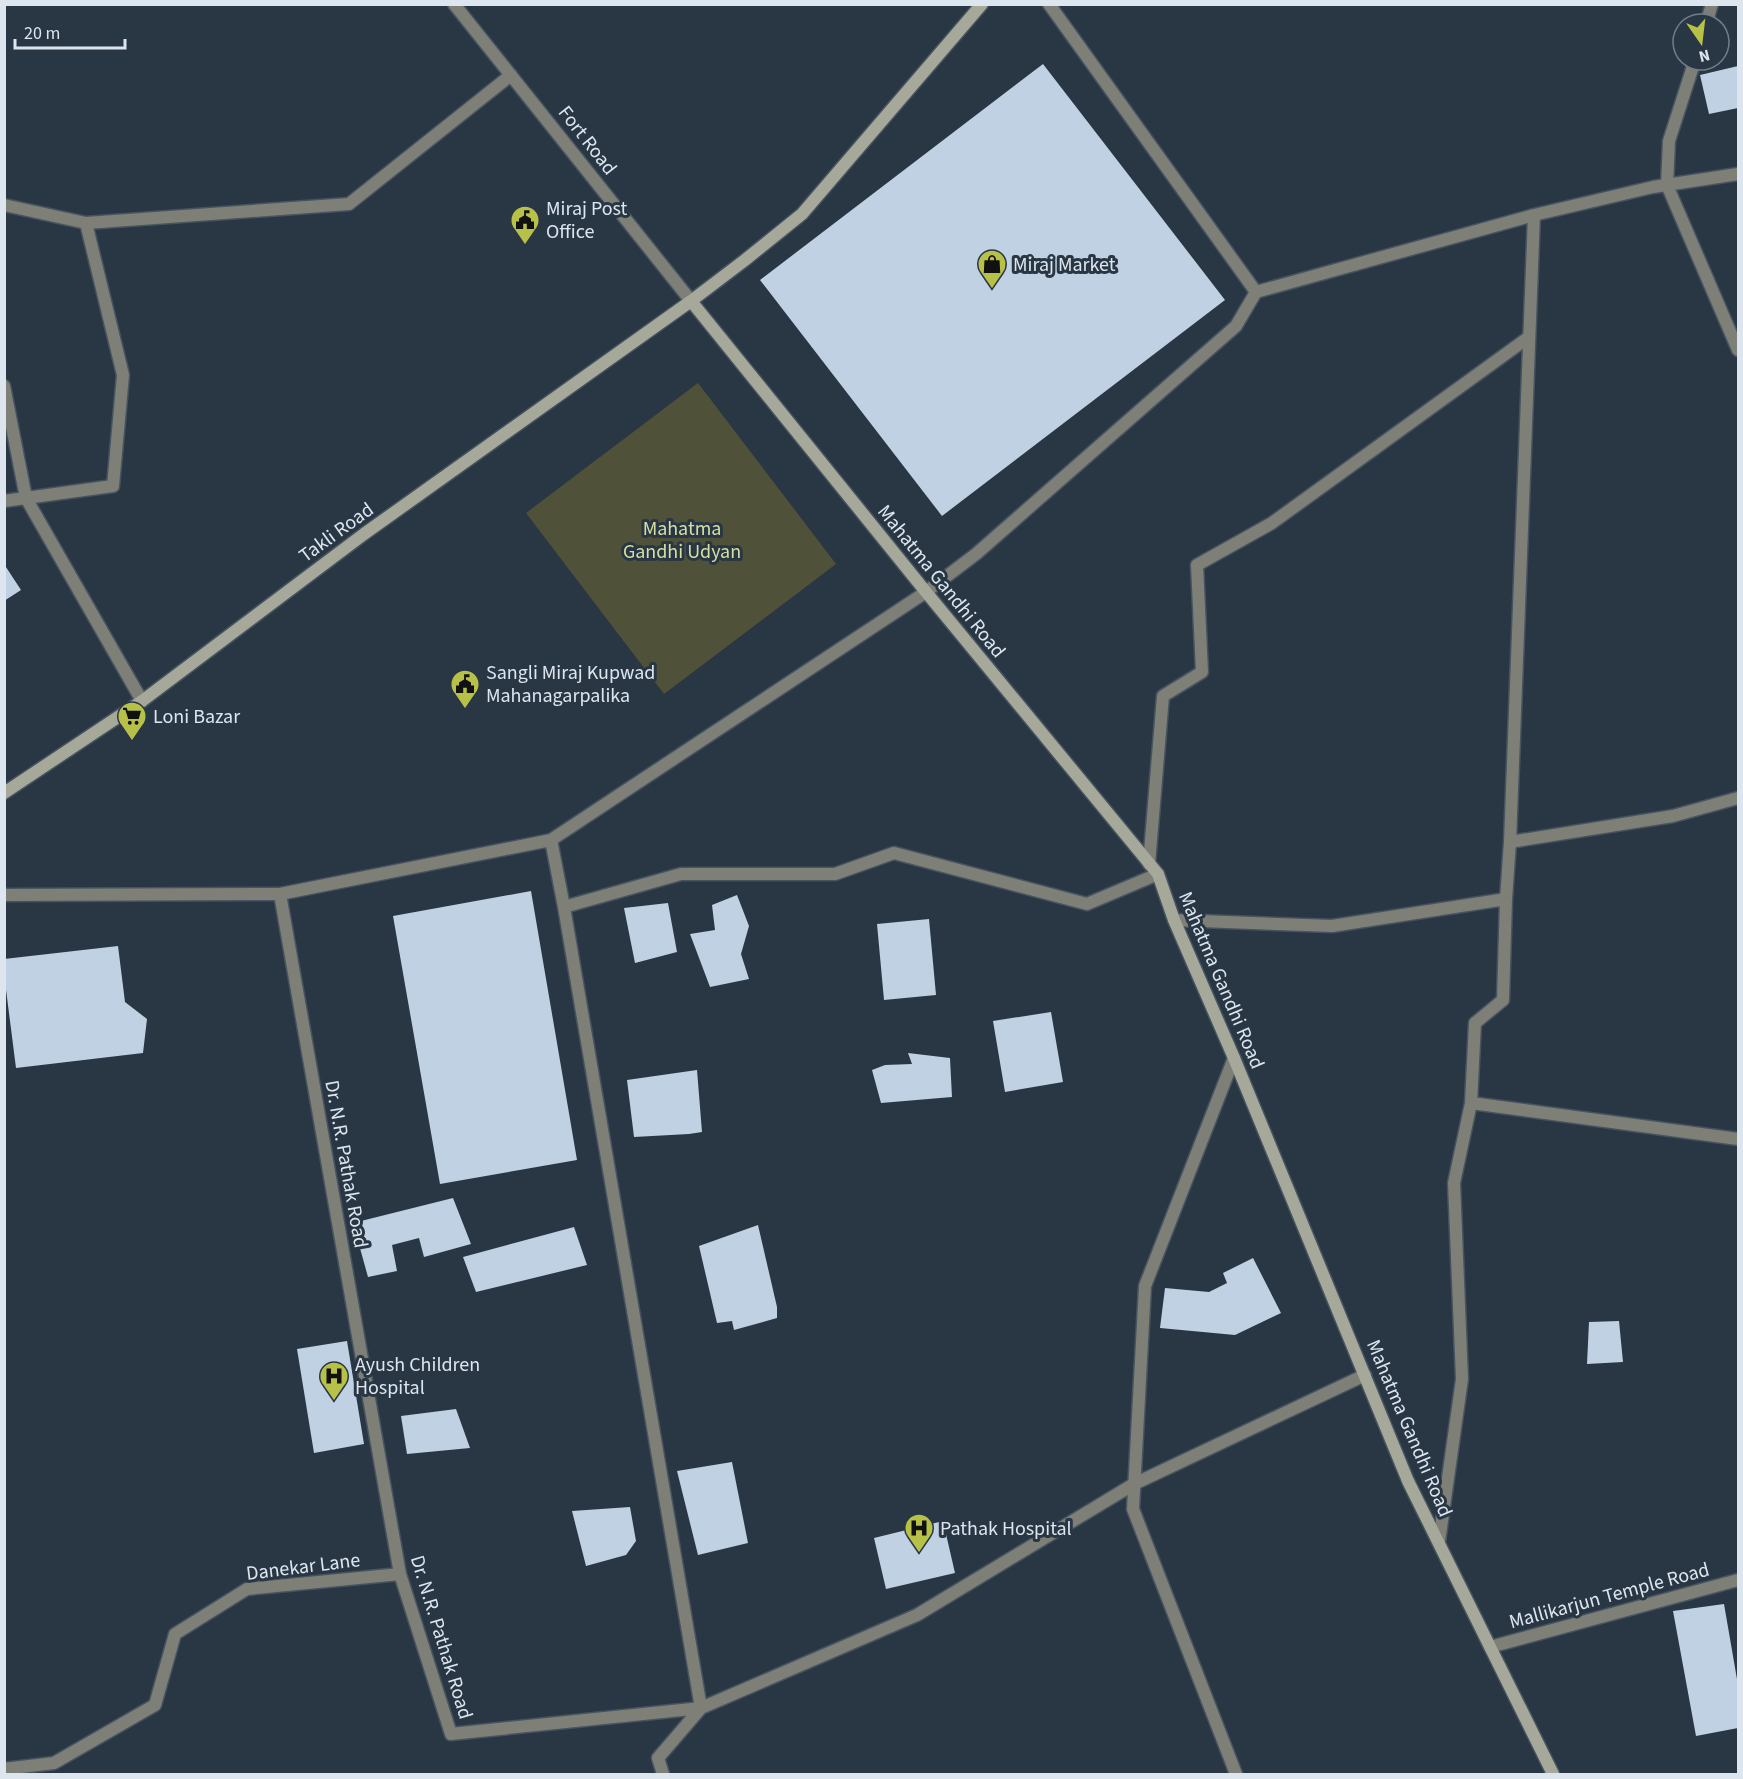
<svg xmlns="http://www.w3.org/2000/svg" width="1743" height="1779" font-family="'Source Sans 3',sans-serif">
<rect width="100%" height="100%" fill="#293745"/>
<path fill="#4f5239" d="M698 383 836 564 664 694 526 513Z"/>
<path fill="#bfd1e2" d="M1043 64 1225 300 942 516 760 280Z
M1738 66V108L1709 114 1700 75Z
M4 564 21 590 4 601Z
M531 891 577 1160 440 1184 393 916Z
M737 895 749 926 741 954 749 979 710 987 690 934 715 930 712 905Z
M668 903 677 952 635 963 624 908Z
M929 919 936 995 884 1000 877 924Z
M118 946 125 1002 147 1019 143 1053 16 1068 4 974V959Z
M1051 1012 1063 1082 1005 1092 993 1021Z
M908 1053 950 1058 952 1097 881 1103 872 1070 885 1065 912 1064Z
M697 1070 702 1132 689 1134 634 1137 627 1080Z
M453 1198 471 1244 424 1257 419 1238 392 1245 397 1271 368 1277 353 1223Z
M758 1225 777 1307V1318L734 1330 732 1321 717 1323 699 1246Z
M574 1227 587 1265 476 1292 463 1257Z
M1253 1258 1281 1313 1235 1335 1160 1328 1165 1288 1209 1292 1227 1283 1223 1273Z
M1619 1321 1623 1362 1587 1364 1589 1322Z
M347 1341 364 1444 314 1453 297 1349Z
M456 1409 470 1448 407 1454 401 1416Z
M732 1462 748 1543 698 1555 677 1471Z
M630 1507 636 1541 626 1555 586 1566 572 1511Z
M943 1521 955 1573 886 1589 874 1538Z
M1724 1604 1738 1685V1728L1696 1736 1673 1611Z"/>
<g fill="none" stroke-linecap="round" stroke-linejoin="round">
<g stroke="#465360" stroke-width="15">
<path id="street" d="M454 4 691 301
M1706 24 1712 4
M1695 60 1669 141 1667 185 1738 350
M4 205 86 223 349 204 511 75
M1256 292 1534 215 1653 187 1738 174
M4 386 26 498 142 701
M4 501 113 486 123 375 86 223
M1510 842 1673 816 1738 798
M1149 864 1163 696 1202 672 1197 565 1272 523 1529 337
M280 894 400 1574 451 1734 701 1708 917 1615 1134 1484 1365 1375
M4 895 280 894 551 840
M564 907 681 874H835L894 853 1087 904 1158 874
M1174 920 1332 926 1506 899
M1234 1058 1145 1286 1133 1509 1236 1774
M1471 1103 1738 1139
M1439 1542 1462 1379 1454 1183 1471 1103 1475 1023 1503 1000 1506 899 1510 842 1534 215
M1490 1647 1738 1580
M4 1769 54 1763 155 1705 175 1634 247 1589 400 1574
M663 1774 658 1758 701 1708 564 907 551 840 926 592 976 554 1236 326 1256 292 1049 4"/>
</g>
<g stroke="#465360" stroke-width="15">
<path id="secondary" d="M691 301 926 592 1158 874 1174 920 1234 1058 1408 1481 1553 1774
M4 793 142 701 364 534 691 301 745 260 802 214 982 4"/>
</g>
<use href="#street" stroke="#7e7f76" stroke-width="12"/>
<use href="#secondary" stroke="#a6a899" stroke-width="12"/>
</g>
<defs>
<g id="civic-pin" transform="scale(1.5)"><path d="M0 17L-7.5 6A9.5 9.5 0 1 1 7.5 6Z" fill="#b8c147" stroke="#293745"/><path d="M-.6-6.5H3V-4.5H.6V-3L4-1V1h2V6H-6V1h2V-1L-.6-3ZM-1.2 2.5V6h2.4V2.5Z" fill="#111"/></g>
<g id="shop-pin" transform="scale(1.5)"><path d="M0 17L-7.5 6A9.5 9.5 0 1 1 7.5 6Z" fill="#b8c147" stroke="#293745"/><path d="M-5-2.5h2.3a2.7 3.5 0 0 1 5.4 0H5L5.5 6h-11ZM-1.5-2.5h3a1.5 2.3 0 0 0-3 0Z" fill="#111"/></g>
<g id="supermarket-pin" transform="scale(1.5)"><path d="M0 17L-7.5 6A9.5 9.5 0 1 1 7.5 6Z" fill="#b8c147" stroke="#293745"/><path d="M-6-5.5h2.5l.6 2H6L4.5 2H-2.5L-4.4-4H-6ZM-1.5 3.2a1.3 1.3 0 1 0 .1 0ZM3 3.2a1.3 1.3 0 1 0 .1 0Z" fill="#111"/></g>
<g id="hospital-pin" transform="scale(1.5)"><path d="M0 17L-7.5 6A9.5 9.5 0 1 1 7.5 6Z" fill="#b8c147" stroke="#293745"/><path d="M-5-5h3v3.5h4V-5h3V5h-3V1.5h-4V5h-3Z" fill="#111"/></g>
</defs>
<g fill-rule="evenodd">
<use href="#civic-pin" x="525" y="220"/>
<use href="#shop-pin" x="992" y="264"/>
<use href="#civic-pin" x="465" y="684"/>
<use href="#supermarket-pin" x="132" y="716"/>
<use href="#hospital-pin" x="334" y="1376"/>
<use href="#hospital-pin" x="919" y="1528"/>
</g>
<g text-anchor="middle" stroke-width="6" stroke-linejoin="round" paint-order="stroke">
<g font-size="20" fill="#dde6ef" stroke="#293745">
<text transform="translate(588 140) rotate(52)" y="7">Fort Road</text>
<text transform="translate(336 532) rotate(-36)" y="7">Takli Road</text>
<text transform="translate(942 581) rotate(51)" y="7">Mahatma Gandhi Road</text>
<text transform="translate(1222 980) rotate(67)" y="7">Mahatma Gandhi Road</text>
<text transform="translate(347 1164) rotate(80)" y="7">Dr. N.R. Pathak Road</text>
<text transform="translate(1410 1428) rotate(67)" y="7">Mahatma Gandhi Road</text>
<text transform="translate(303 1566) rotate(-7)" y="7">Danekar Lane</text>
<text transform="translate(1609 1595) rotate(-15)" y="7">Mallikarjun Temple Road</text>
<text transform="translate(442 1637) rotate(73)" y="7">Dr. N.R. Pathak Road</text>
</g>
<g font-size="20" fill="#dde6ef" stroke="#293745" text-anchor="start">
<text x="546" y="215">Miraj Post<tspan x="546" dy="23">Office</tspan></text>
<text x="1013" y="271">Miraj Market</text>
<text x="486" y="679">Sangli Miraj Kupwad<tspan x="486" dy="23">Mahanagarpalika</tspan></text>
<text x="153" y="723">Loni Bazar</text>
<text x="355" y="1371">Ayush Children<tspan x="355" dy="23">Hospital</tspan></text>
<text x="940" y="1535">Pathak Hospital</text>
</g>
<g font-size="20" fill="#d8dfa1" stroke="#293745">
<text x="682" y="535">Mahatma<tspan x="682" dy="23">Gandhi Udyan</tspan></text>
</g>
</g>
<rect width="1743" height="1779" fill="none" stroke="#dde6ef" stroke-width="12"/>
<g transform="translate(1701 42) rotate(166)"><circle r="28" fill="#293745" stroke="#717d89" stroke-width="1.5"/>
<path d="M0-4.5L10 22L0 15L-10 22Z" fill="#b8c147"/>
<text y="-9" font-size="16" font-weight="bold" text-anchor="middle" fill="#dde6ef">N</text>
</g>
<path d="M15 39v9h110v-9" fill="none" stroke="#dde6ef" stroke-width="3"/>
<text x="24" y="39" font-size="18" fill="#dde6ef" stroke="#293745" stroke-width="4.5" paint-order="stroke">20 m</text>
</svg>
